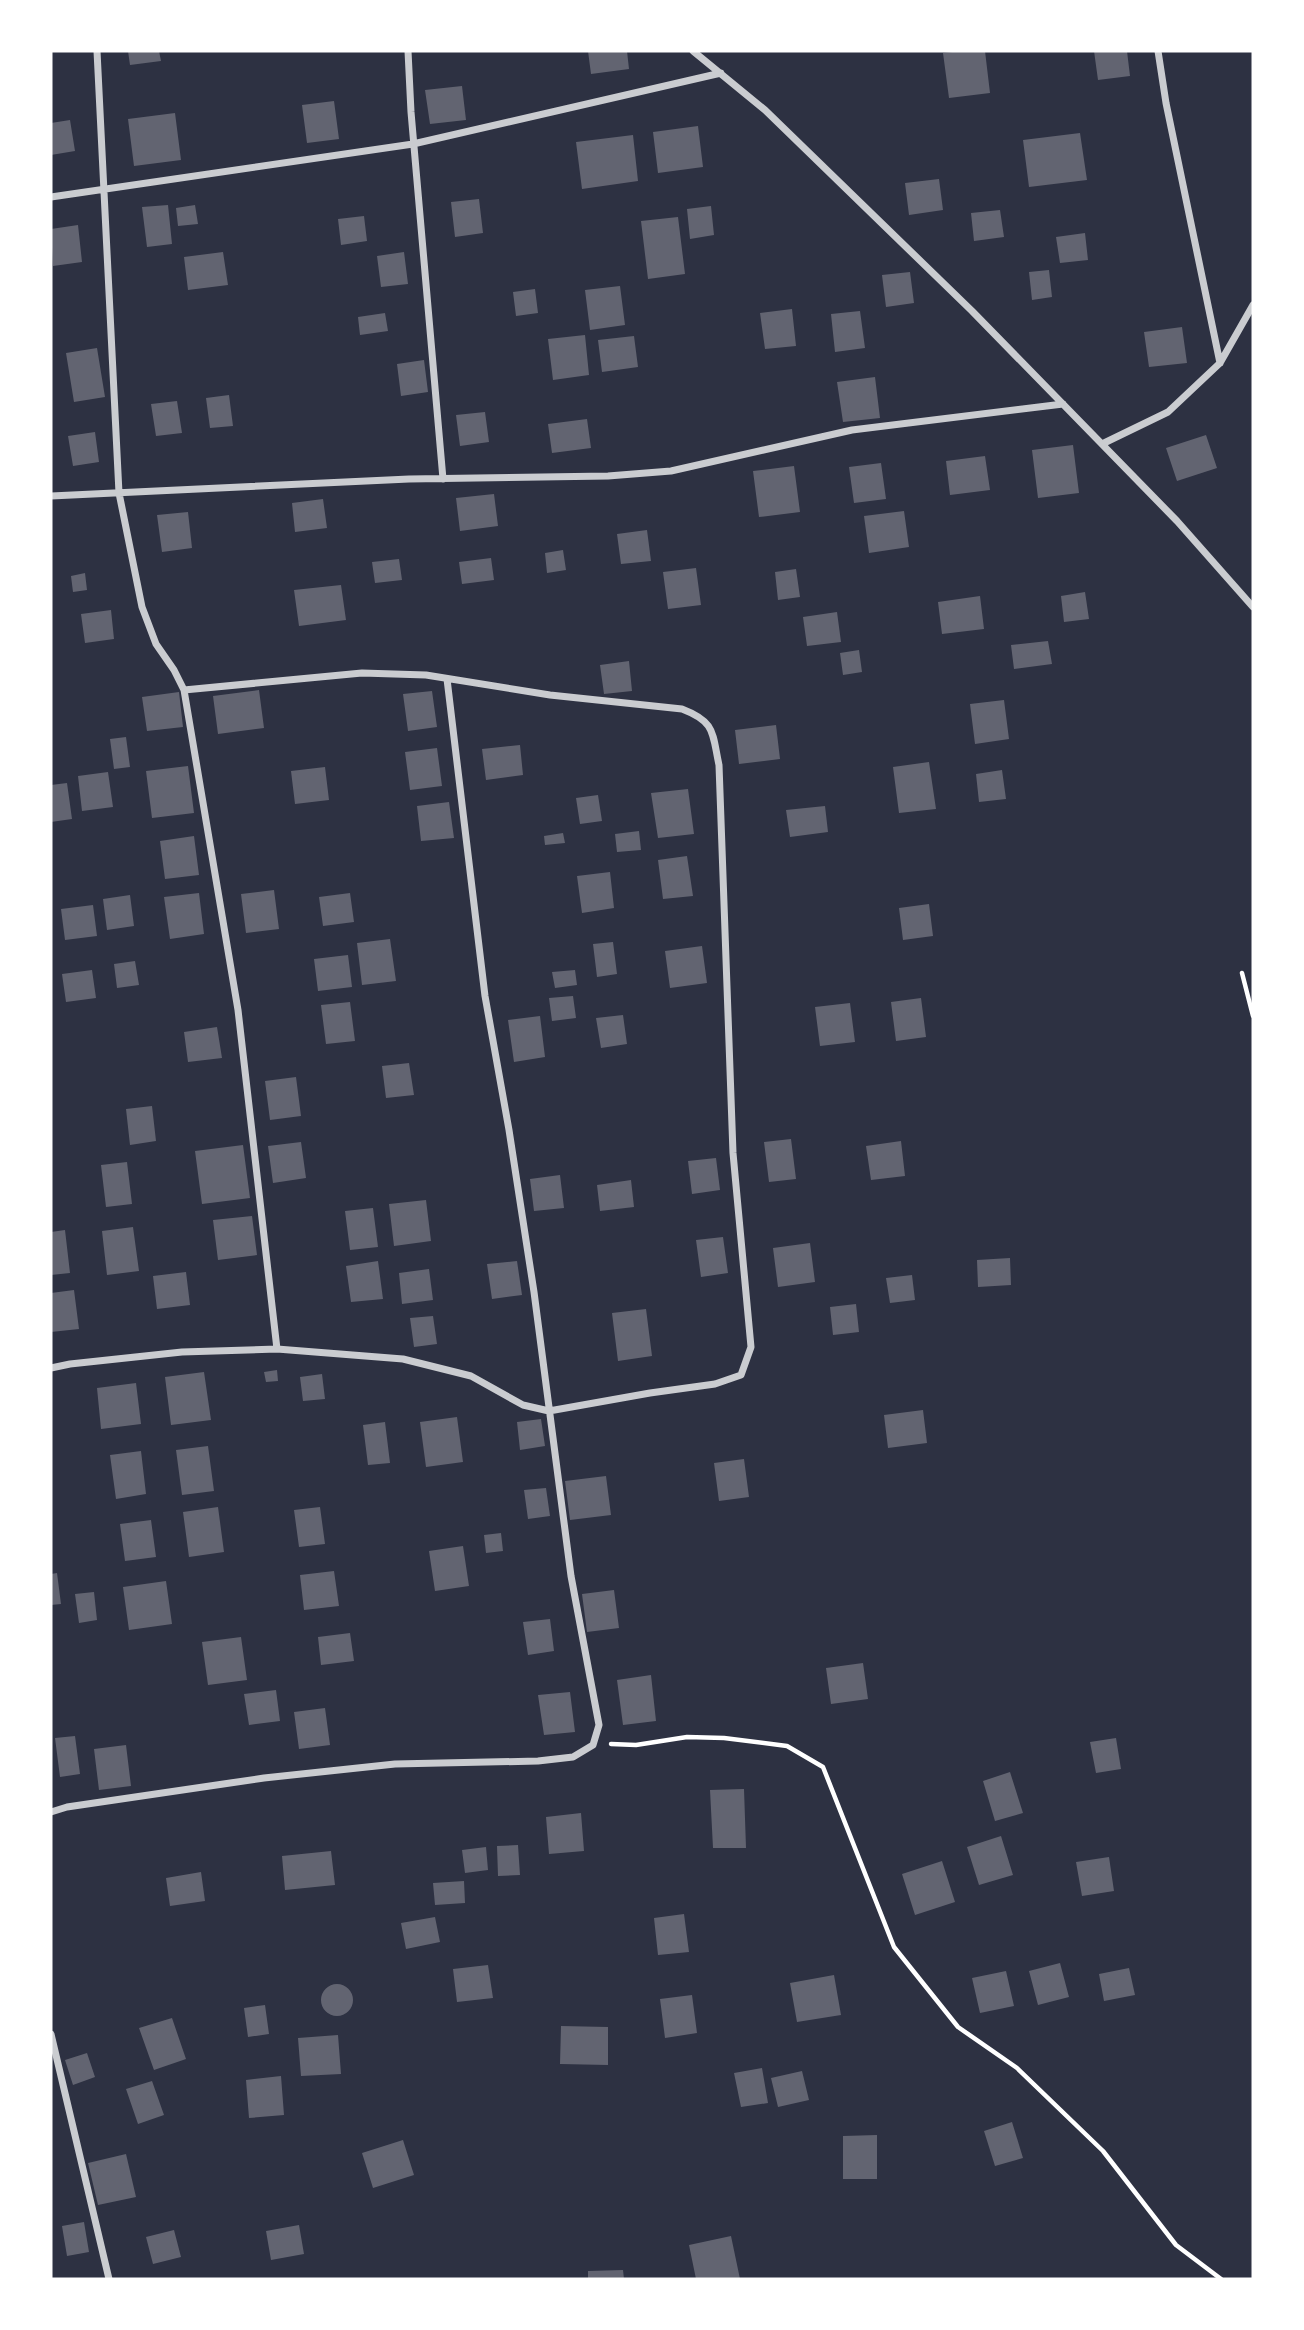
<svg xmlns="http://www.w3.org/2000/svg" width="1304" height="2330" font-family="Manrope,sans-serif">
<rect width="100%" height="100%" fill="#2d3142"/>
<path fill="#626471" d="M128 51H159L161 61 130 65Z
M588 51H627L629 69 591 74Z
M961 51H985L990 93 949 98 943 53Z
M1094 51H1127L1130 76 1098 80Z
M462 86 466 120 430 124 425 90Z
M334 101 339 139 307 143 302 105Z
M175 113 181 160 134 166 128 119Z
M70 120 75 151 51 155V123Z
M698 126 703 167 658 173 653 132Z
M1080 133 1087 180 1029 187 1023 140Z
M633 135 638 181 582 189 576 142Z
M939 179 943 210 909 215 905 183Z
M479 199 483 233 455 237 451 202Z
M168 205 172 244 147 247 142 207Z
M195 205 198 224 178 226 176 208Z
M711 206 714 235 690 239 687 209Z
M1000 210 1004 237 974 241 971 213Z
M364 216 367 241 341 245 338 219Z
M678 217 685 274 648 279 641 221Z
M78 225 82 262 53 266 51 229Z
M1085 233 1088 260 1060 263 1056 237Z
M223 252 228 285 188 290 184 257Z
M404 252 408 284 381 287 377 256Z
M1049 270 1052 297 1032 300 1029 272Z
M910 272 914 303 886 307 882 275Z
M620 286 625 325 590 330 585 290Z
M535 289 538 313 516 316 513 292Z
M792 309 796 346 765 349 760 313Z
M860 311 865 348 835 352 831 314Z
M385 313 388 331 360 335 358 317Z
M1182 327 1187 363 1149 367 1144 332Z
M585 335 589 375 553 380 548 339Z
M634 336 638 367 602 372 598 340Z
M97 348 105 397 74 402 66 353Z
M424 360 428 392 401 396 397 364Z
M875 377 880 418 843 422 837 382Z
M229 395 233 426 210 428 206 398Z
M177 401 182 433 156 436 151 404Z
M485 412 489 442 460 446 456 415Z
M587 419 591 448 552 453 548 424Z
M95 432 99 462 73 466 68 436Z
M1206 435 1217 468 1177 481 1166 448Z
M1073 445 1079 493 1038 498 1032 450Z
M985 456 990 490 950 495 946 461Z
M881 463 886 499 854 503 849 467Z
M794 466 800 512 759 517 753 471Z
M494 494 498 526 460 531 456 498Z
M323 499 327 528 295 532 292 503Z
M904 511 909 547 869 553 864 516Z
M188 512 192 548 162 552 157 515Z
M647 530 651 561 621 564 617 534Z
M563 550 566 570 547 573 545 553Z
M491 558 494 580 462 584 459 562Z
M399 559 402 580 375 583 372 562Z
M696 568 701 605 668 609 663 572Z
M796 569 800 597 778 600 775 572Z
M85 573 87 590 73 592 71 576Z
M341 585 346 620 299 626 294 590Z
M1085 592 1089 619 1064 622 1061 596Z
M980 596 984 629 942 634 938 602Z
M111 610 114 639 85 643 81 614Z
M837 612 841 642 807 646 803 617Z
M1048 641 1052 664 1014 669 1011 645Z
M859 650 862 672 843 675 840 653Z
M629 661 632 691 604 694 600 665Z
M259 690 264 728 218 734 213 696Z
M432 691 437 727 408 731 403 694Z
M179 692 183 727 147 731 142 697Z
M1004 700 1009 739 975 744 970 704Z
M776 725 780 759 739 764 735 730Z
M126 737 130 767 114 769 110 739Z
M520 745 523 775 486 780 482 749Z
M437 748 442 786 410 790 405 752Z
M929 762 936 809 899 813 893 767Z
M188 766 194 813 152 818 146 771Z
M325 767 329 800 295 804 291 771Z
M1002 770 1006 799 979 802 976 774Z
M108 772 113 807 82 811 78 776Z
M67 783 72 819 51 822V785Z
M688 789 694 834 658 838 651 793Z
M598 795 602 821 580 824 576 798Z
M449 802 454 838 421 841 417 806Z
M825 806 828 832 790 837 786 810Z
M639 831 641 850 617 852 615 834Z
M563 833 565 843 545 845 544 836Z
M194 836 199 875 165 879 160 841Z
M687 856 693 896 663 899 658 860Z
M610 872 614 908 582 913 577 876Z
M274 890 279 929 246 933 241 894Z
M199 893 204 934 170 939 164 897Z
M350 893 354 922 323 926 319 897Z
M130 895 134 926 107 930 103 899Z
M929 904 933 936 903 940 899 908Z
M93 905 97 936 65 940 61 909Z
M390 939 396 981 362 985 357 943Z
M613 942 617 974 597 977 593 944Z
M702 946 707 983 670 988 665 951Z
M348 955 352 987 318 991 314 959Z
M135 961 139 985 117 988 114 964Z
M92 970 96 998 66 1002 62 974Z
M575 970 577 985 555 988 552 972Z
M573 996 576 1018 552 1021 549 998Z
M921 998 926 1037 896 1041 891 1002Z
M350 1002 355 1041 326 1044 321 1005Z
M850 1003 855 1042 820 1046 815 1007Z
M623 1015 627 1044 601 1048 596 1018Z
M540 1016 545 1057 514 1062 508 1020Z
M217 1027 222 1058 188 1062 184 1032Z
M409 1063 414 1095 386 1098 382 1066Z
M296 1077 301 1116 270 1120 265 1081Z
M152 1106 156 1141 130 1145 126 1109Z
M791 1139 796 1179 769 1182 764 1142Z
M901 1141 905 1176 871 1180 866 1146Z
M301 1142 306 1178 273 1183 268 1146Z
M243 1145 250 1198 202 1204 195 1151Z
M716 1158 720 1190 692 1194 688 1161Z
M127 1162 132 1204 106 1207 101 1165Z
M560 1175 564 1208 534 1211 530 1179Z
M631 1180 634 1207 600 1211 597 1185Z
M426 1200 431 1241 394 1246 389 1204Z
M373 1208 378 1247 350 1250 345 1211Z
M252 1216 257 1255 218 1260 213 1220Z
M133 1227 139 1271 107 1275 102 1231Z
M65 1230 70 1273 51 1275V1232Z
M723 1237 728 1273 701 1277 696 1240Z
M810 1243 815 1282 778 1287 773 1248Z
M1010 1258 1011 1285 978 1287 977 1260Z
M378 1261 383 1299 351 1302 346 1266Z
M517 1261 522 1295 492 1299 487 1264Z
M429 1269 433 1300 402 1304 399 1273Z
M186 1272 190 1305 157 1309 153 1276Z
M912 1275 915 1300 890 1303 886 1278Z
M74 1290 79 1329 51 1332V1293Z
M856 1304 859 1332 833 1335 830 1307Z
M646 1309 652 1356 618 1361 612 1313Z
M433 1316 437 1344 414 1347 410 1318Z
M277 1370 278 1381 266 1382 264 1372Z
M204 1372 211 1420 171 1425 165 1377Z
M322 1374 325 1399 303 1401 300 1377Z
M136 1383 141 1424 101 1429 97 1388Z
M923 1410 927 1443 888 1448 884 1415Z
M457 1417 463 1462 426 1467 420 1422Z
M541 1419 545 1446 520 1450 517 1422Z
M385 1422 390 1463 368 1465 363 1425Z
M208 1446 214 1491 182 1495 176 1450Z
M141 1451 146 1494 116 1499 110 1455Z
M744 1459 749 1497 719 1501 714 1463Z
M606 1476 611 1515 570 1520 565 1481Z
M546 1488 550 1516 528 1519 524 1490Z
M218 1507 224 1552 189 1557 183 1512Z
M320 1507 325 1544 299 1547 294 1510Z
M151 1520 156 1557 125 1561 120 1524Z
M501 1533 503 1551 486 1553 484 1535Z
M463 1546 469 1586 435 1591 429 1551Z
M334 1571 339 1606 304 1610 300 1575Z
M57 1573 61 1604 51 1605V1574Z
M166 1581 172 1624 129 1630 123 1587Z
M614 1590 619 1628 587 1632 582 1594Z
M94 1592 97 1620 79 1623 75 1594Z
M550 1619 554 1651 528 1655 523 1622Z
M350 1633 354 1661 321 1665 318 1637Z
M241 1637 247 1680 208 1685 202 1642Z
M863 1663 868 1699 831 1704 826 1668Z
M651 1675 656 1721 623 1725 617 1680Z
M276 1690 280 1721 249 1725 244 1694Z
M570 1692 575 1732 544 1735 538 1695Z
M325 1708 330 1745 299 1749 294 1712Z
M75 1736 80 1774 60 1777 55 1738Z
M1116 1738 1121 1769 1096 1773 1090 1742Z
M126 1745 131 1786 99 1790 94 1749Z
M1010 1772 1023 1813 995 1821 983 1781Z
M744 1789 746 1848H713L710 1790Z
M581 1813 584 1851 549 1854 546 1817Z
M1001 1836 1013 1875 979 1885 967 1847Z
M518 1845 520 1875 498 1876 497 1846Z
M486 1847 488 1870 465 1873 462 1850Z
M331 1851 335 1885 285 1890 282 1856Z
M1109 1857 1114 1891 1082 1896 1076 1862Z
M942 1861 955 1902 915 1915 902 1874Z
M201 1872 205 1901 170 1906 166 1878Z
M464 1881 465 1903 435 1905 433 1883Z
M684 1914 689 1952 658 1955 654 1918Z
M435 1917 440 1942 406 1949 401 1923Z
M1060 1963 1069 1997 1038 2005 1029 1971Z
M488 1965 493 1998 457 2002 453 1969Z
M1129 1968 1135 1995 1104 2001 1099 1974Z
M1006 1971 1014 2006 980 2013 972 1978Z
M834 1975 841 2015 797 2022 790 1983Z
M321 2000a16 16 0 1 1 32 0a16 16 0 1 1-32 0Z
M692 1995 697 2033 665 2038 660 1999Z
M265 2005 269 2034 248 2037 244 2008Z
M172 2018 186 2059 154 2070 139 2028Z
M561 2026 608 2027V2065L560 2064Z
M338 2035 341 2074 301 2076 298 2038Z
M87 2053 95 2077 73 2085 65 2060Z
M762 2068 768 2103 741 2107 734 2073Z
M802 2071 809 2100 778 2107 771 2078Z
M281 2076 284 2115 249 2118 246 2080Z
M152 2081 164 2115 138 2124 126 2089Z
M1012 2122 1023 2158 995 2166 984 2131Z
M877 2135V2179H843V2136Z
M403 2140 414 2175 373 2188 362 2153Z
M126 2154 136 2197 98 2205 88 2163Z
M84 2222 89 2252 67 2256 62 2226Z
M299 2225 304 2254 271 2260 266 2231Z
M174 2230 181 2257 153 2264 146 2237Z
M731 2236 740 2279H696L689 2245Z
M623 2270 624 2279H588V2271Z"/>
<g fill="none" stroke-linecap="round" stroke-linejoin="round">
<path stroke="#fff" stroke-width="4.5" d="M1242 973 1253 1016
M611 1744 636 1745 687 1737 724 1738 787 1746 823 1767 894 1947 958 2027 1017 2068 1103 2151 1176 2245 1221 2279"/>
<path stroke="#caccd0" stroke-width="7" d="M97 51 119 493 142 607 156 644 174 670 184 690 238 1010 277 1349
M408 51 411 112 443 479
M693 51 765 110 972 311 1177 521 1253 607
M1158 51 1166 103 1220 363
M51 197 413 144 721 73
M1102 444 1168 412 1220 363 1253 305
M51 496 409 479 608 476 671 471 852 430 1063 404
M51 1368 70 1364 182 1352 277 1349 403 1359 471 1376 523 1405 549 1411 650 1393 715 1384 741 1375 751 1347 733 1153 719 765C712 733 716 722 682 709L550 695 426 675 362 673 184 690
M51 1812 67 1807 264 1778 395 1764 538 1761 573 1757 593 1745 599 1725 571 1576 534 1292 509 1130 485 996 447 679
M51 2034 109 2279"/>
</g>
<rect width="1304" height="2330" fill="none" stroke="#ffffff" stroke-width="105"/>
</svg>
